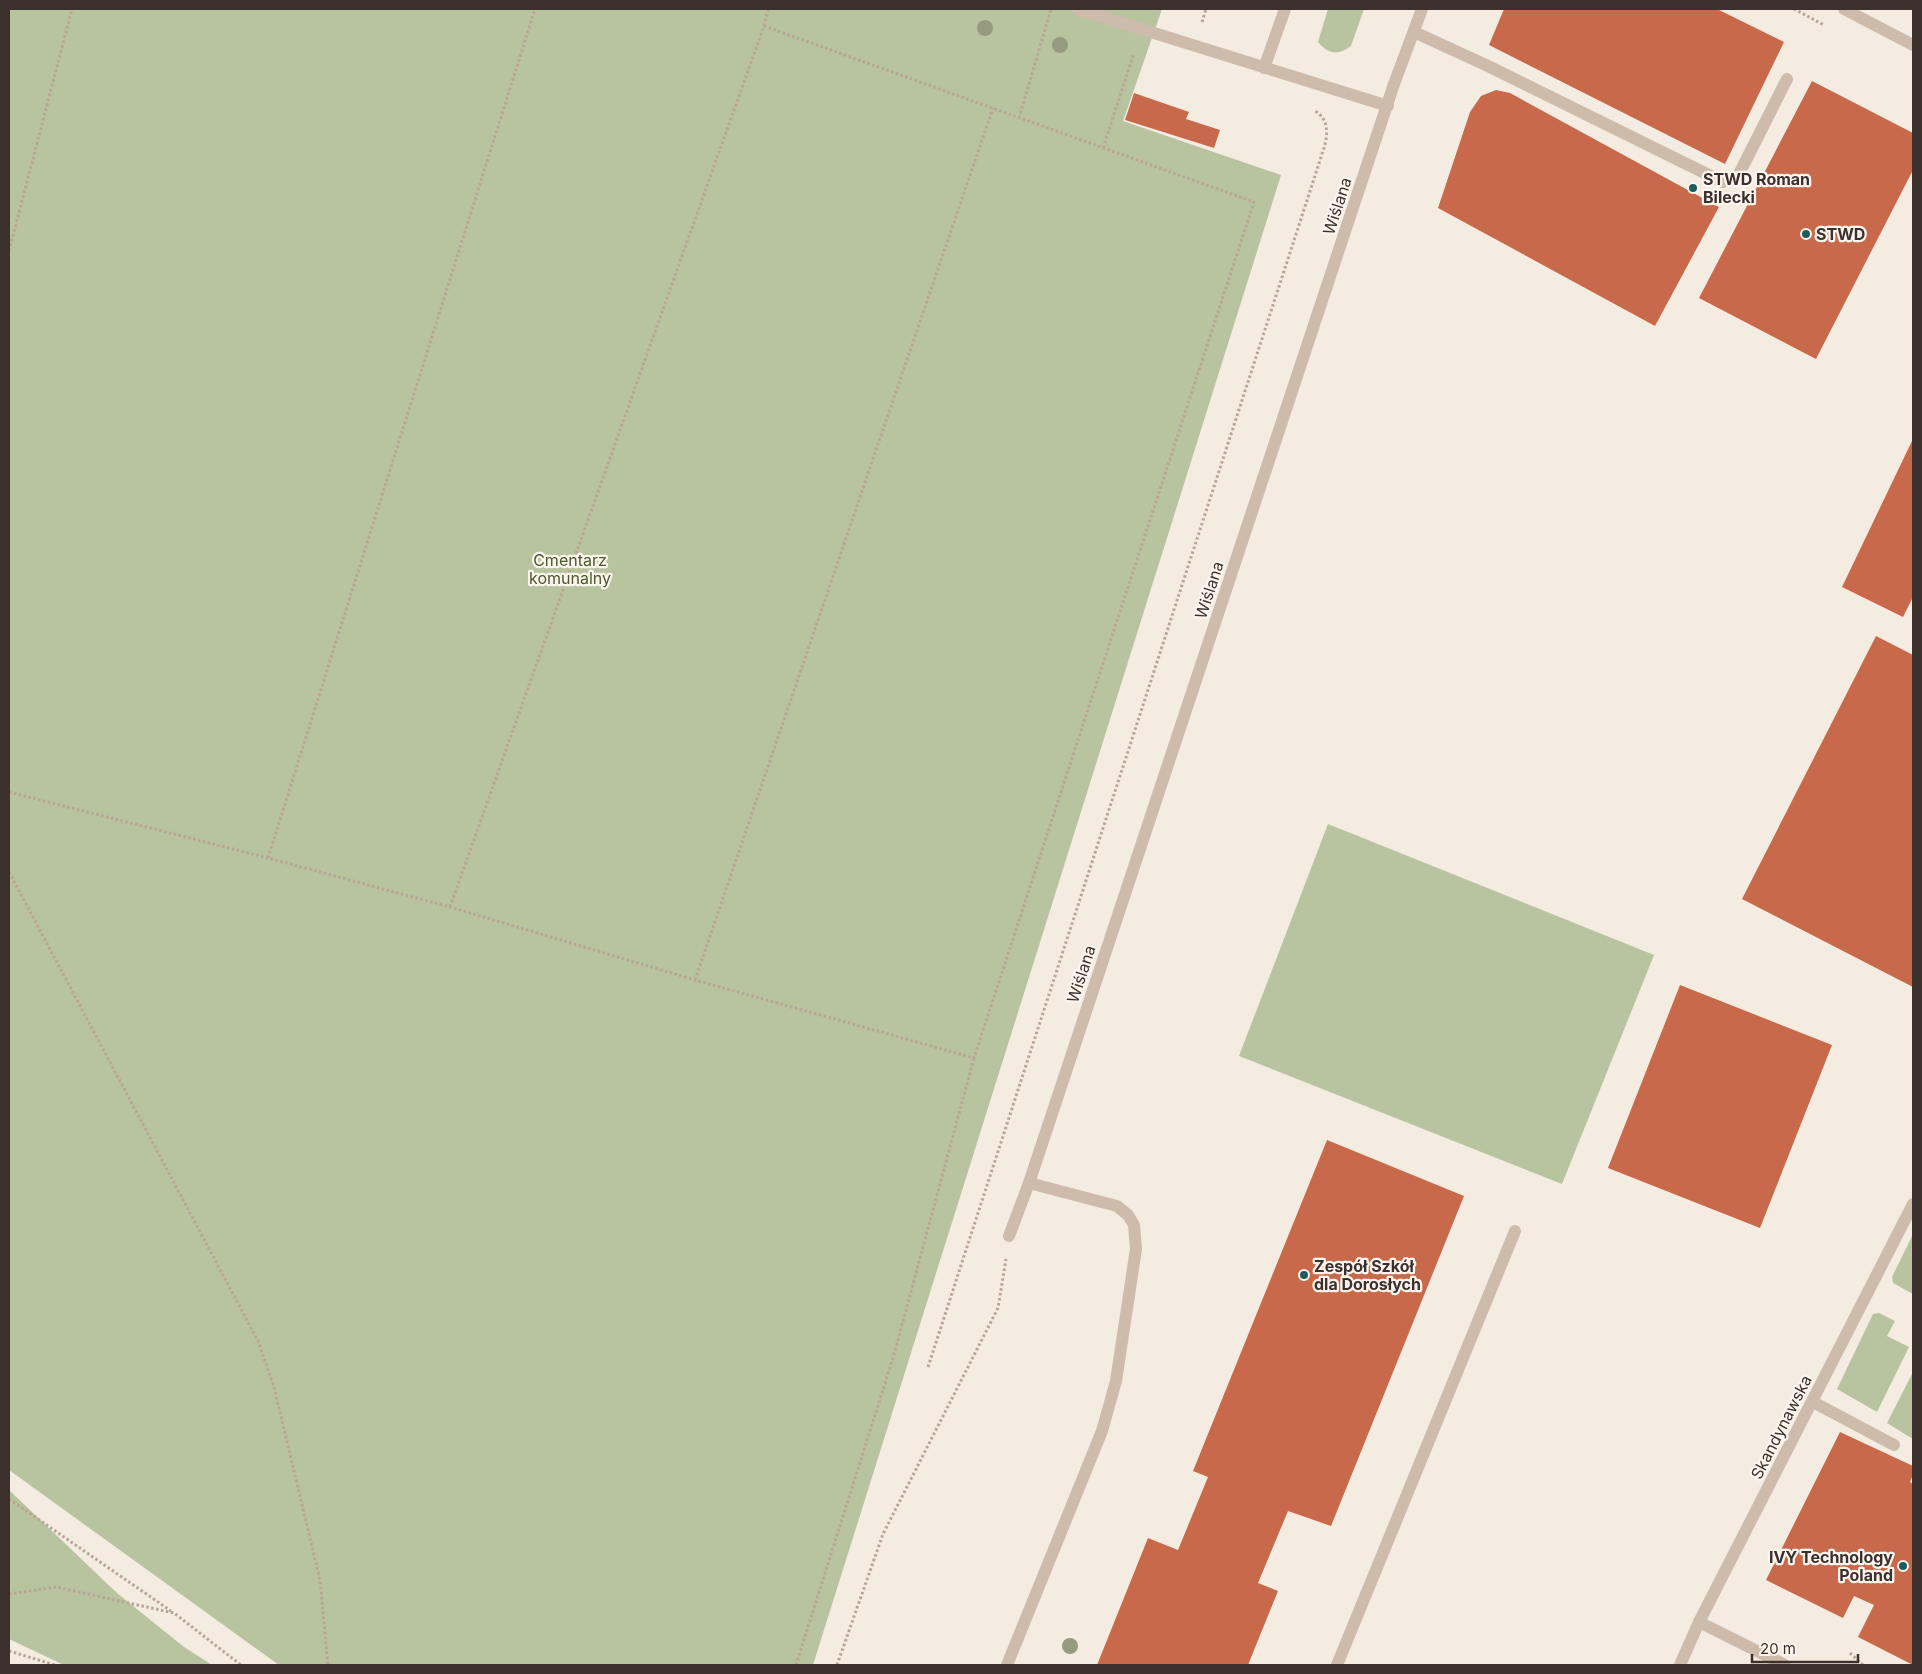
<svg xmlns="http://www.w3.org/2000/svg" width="1922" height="1674" font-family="Inter,sans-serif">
<rect width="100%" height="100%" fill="#f4ebe1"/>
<path fill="#b8c4a0" d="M9 9H1162L1123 121 1281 175 813 1665H279L9 1470Z
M1328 9H1364L1351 46C1338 56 1328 54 1318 42Z
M1328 824 1654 955 1562 1184 1239 1056Z
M1913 1234V1294L1893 1283 1892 1277Z
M1879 1313 1895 1321 1887 1336 1909 1347 1877 1412 1837 1389 1873 1314Z
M1913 1372V1439L1887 1423Z
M9 1490 117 1593 184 1647 212 1665H64L9 1639Z"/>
<path fill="#c8694b" d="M1504 9H1717L1784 42 1725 164 1489 45Z
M1812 81 1913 133V170L1816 359 1699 298Z
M1496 90 1510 93 1719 207 1655 326 1438 208 1470 112 1481 96Z
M1134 93 1189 112 1186 119 1220 130 1214 148 1125 120Z
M1912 441 1913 442V597L1903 617 1842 587Z
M1876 636 1913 655V987L1742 899Z
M1680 985 1832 1045 1760 1228 1608 1168Z
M1327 1140 1464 1196 1331 1526 1288 1511 1258 1583 1278 1591 1248 1665H1097L1148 1538 1178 1550 1208 1477 1193 1471Z
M1840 1432 1913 1466V1475L1910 1482 1913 1484V1665L1858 1637 1874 1605 1854 1596 1843 1618 1766 1580Z"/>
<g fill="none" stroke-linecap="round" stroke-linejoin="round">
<path stroke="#b9a596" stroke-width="3" stroke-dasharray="2.5 2.5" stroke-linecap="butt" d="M1794 9 1824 25
M1202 22 1206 9
M764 26 768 9
M1019 118 1051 9
M1103 148 1134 53
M9 251 72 9
M9 792 268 858 450 907 695 980 974 1058 1254 202 764 26 450 907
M268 858 535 9
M9 872 258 1341 274 1387 320 1580 328 1665
M695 980 993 108
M928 1367 1324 148C1328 135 1329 119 1315 111
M9 1499 171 1611
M9 1594 56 1587 174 1613 241 1665
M9 1651 55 1665
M1850 1653 1863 1665
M796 1665 893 1358 974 1058
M837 1665 883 1534 998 1308 1006 1259"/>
<path stroke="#cdbbac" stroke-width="12" d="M1077 9 1388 106
M1414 32 1488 66 1723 182 1738 176 1787 79
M1264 68 1285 9
M1813 1402 1894 1445
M1699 1622 1785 1665
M1007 1665 1102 1431 1116 1381 1136 1249 1134 1225 1128 1215 1117 1206 1029 1183 1009 1236
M1337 1665 1515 1231"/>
<path stroke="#cdbbac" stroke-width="12" d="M1844 9 1913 45
M1029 1183 1394 84 1422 9
M1680 1665 1699 1622 1913 1204"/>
</g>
<g fill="#969b7f">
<circle cx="985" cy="28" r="8"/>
<circle cx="1060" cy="45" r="8"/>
<circle cx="1070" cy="1646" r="8"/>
</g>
<g fill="#1f5a5e" stroke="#fbf5ee" stroke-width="2">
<circle cx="1693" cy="188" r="5"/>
<circle cx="1806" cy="234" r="5"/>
<circle cx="1304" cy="1275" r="5"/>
<circle cx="1903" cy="1566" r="5"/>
</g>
<g text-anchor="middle" stroke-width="4.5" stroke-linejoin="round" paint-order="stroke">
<g font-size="16" font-weight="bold" fill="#3b302b" stroke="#fbf5ee" text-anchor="start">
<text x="1703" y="185">STWD Roman<tspan x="1703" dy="18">Bilecki</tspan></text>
<text x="1816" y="240">STWD</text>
<text x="1314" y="1272">Zespół Szkół<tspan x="1314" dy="18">dla Dorosłych</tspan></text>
<text x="1893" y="1563" text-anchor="end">IVY Technology<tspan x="1893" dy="18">Poland</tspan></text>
</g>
<g font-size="16" fill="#3b302b" stroke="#fbf5ee">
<text transform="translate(1337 206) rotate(-72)" y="6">Wiślana</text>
<text transform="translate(1209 590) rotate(-72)" y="6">Wiślana</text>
<text transform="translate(1081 974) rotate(-72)" y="6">Wiślana</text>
<text transform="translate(1781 1427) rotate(-63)" y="6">Skandynawska</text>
</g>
<g font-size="16" fill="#4a5a2e" stroke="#fbf5ee">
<text x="570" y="566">Cmentarz<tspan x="570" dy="18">komunalny</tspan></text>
</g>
</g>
<rect width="1922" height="1674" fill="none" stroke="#3b302b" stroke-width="20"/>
<path d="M1752 1654v8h106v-8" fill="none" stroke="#3b302b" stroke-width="2.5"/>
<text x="1760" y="1654" font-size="15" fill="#3b302b" stroke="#fbf5ee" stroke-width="4" paint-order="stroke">20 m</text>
</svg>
